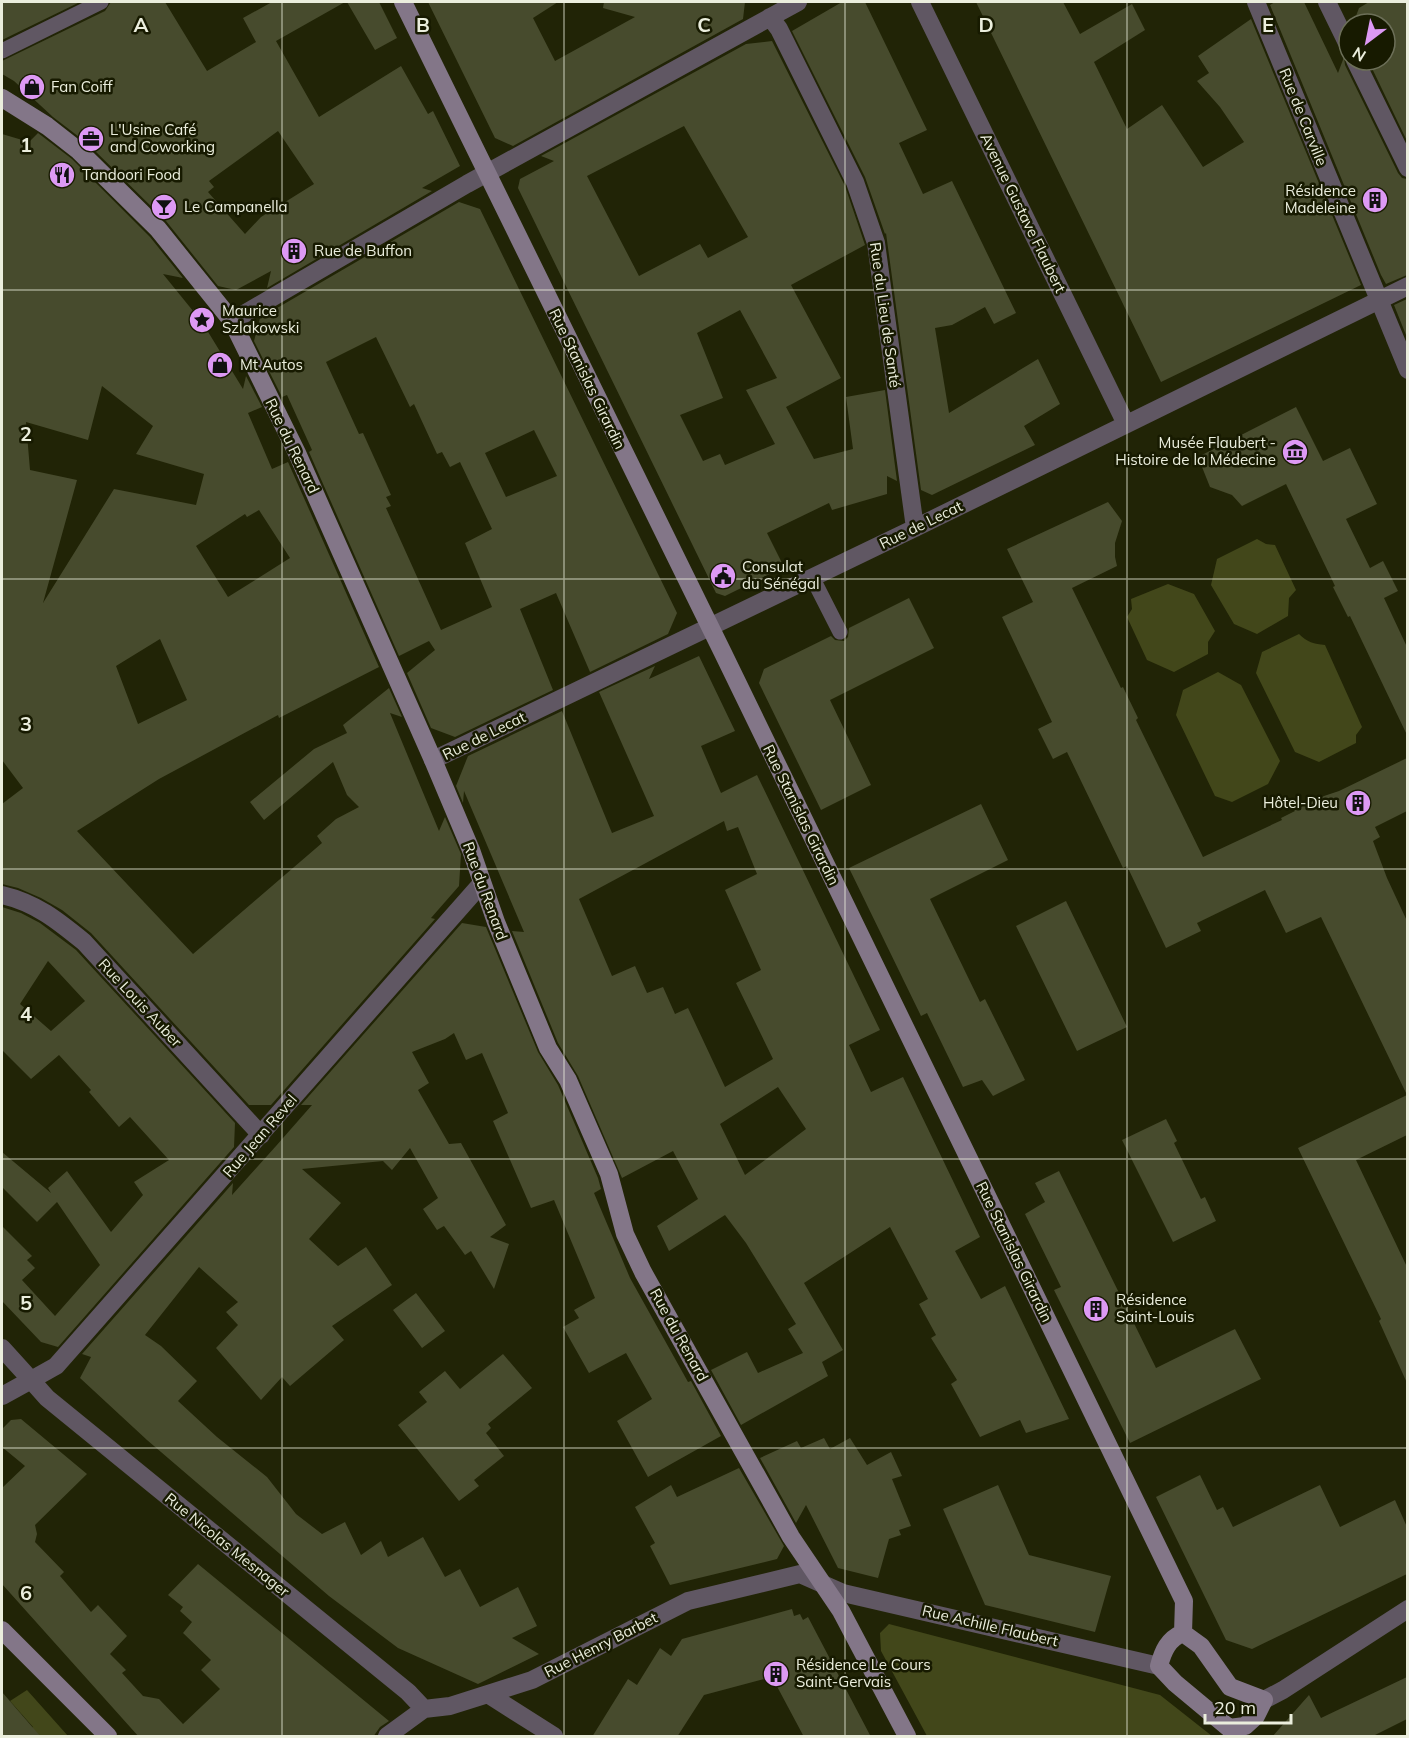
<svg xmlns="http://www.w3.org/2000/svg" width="1409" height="1738" font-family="Mulish,sans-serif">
<rect width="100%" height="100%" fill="#212406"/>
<path fill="#42471a" d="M1257 539 1266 544 1275 545 1296 590 1289 598 1288 616 1257 634 1234 624 1211 585 1217 559Z
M1168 584 1194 594 1215 631 1208 642V654L1174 672 1147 660 1127 617 1132 609 1131 599Z
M1299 634C1307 642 1314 644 1325 645L1362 727 1356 735V743L1319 762 1295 752 1256 673 1262 652Z
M1218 672 1241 685 1280 761 1268 784 1232 802 1215 796 1176 715 1183 690Z
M889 1624 1160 1695 1212 1736H927L881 1651 880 1633Z
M27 1690 68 1736H23L33 1727 10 1701Z"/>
<path fill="#474b2d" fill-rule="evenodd" d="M2 2H80L2 40Z
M111 2H165L207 71 256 42 243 18 272 2H345L276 41 319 117 401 66 428 114 433 111 460 166 422 188 432 191 267 288 271 271 236 290 218 286 166 221 87 143 53 117 14 81 2 74V61L105 11ZM278 131 314 184 261 217 245 234 208 192 214 187 209 181Z
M347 2H379L397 38 375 50Z
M428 2H558L533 18 555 61 635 17 603 8 604 2H745L743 19 513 146 495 138Z
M842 2H865L927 130 899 143 923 194 952 181 1016 313 994 324 985 307 952 325 935 328 949 413 1038 359 1060 404 1024 426 1035 445 932 495 921 490 886 233 885 234 865 177 792 31Z
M976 2H1063L1080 34 1132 4 1145 30 1094 62 1127 129 1162 105 1203 167 1244 142 1220 107 1197 81 1209 73 1198 56 1251 19 1361 285 1161 382Z
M1275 2H1304L1338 73 1344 57 1345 65 1398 173 1402 178 1407 179V275L1386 284 1381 275 1270 5Z
M1369 2H1407V141L1368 60H1385V24H1353L1359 8Z
M772 41 845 186 865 245 791 285 841 378 786 407 814 459 853 449 846 397 885 390 897 481 887 476V494L832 510 829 503 767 533 784 567 725 596 716 593 518 188 520 179 554 161 541 156 746 44ZM684 126 748 237 708 258 700 244 639 276 587 176ZM740 310 777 378 746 390 775 444 725 465 720 454 703 461 680 415 723 398 697 333Z
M38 133 72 159 150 237 183 278 163 274 202 322 243 389 246 376 262 407 248 413 272 469 288 462 379 667 279 718 278 715 159 779 77 831 193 954 322 843 317 836 336 819 359 807 347 795 333 762 264 820 250 802 314 749 347 733 343 725 389 688 402 717 390 713 439 831 445 817 461 854 459 886 431 918 435 919 271 1105H249L91 933 62 910 41 898 18 888 2 884V804L23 788 2 760V134L29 142ZM102 386 153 426 136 454 204 474 196 505 114 489 43 603 77 480 30 470 26 422 88 440ZM259 510 290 558 228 597 196 546 245 514 247 517ZM160 639 187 700 138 724 116 666Z
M459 202 480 209 677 613 668 634 590 672 556 593 520 609 553 690 455 737 431 728 407 673 435 650 429 641 399 656 309 452 312 450 287 395 282 397 254 341 260 318ZM376 337 410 407 414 404 437 454 442 452 450 467 460 462 492 529 465 543 492 607 441 630 386 508 391 506 386 497 391 495 363 433 359 434 326 362ZM534 430 557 476 506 497 485 453Z
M1407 299V335H1406L1394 305Z
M1296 407 1323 461 1350 448 1377 504 1346 519 1370 568 1383 561 1398 591 1384 598 1407 647V735L1350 616 1348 617 1333 587 1335 586 1286 484 1242 506 1232 495 1210 487 1198 457Z
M1108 502 1122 521 1115 543V557L1117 566 1072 588 1121 688 1123 687 1138 718 1136 720 1203 857 1282 820 1281 818 1295 811 1294 810 1324 796 1339 791 1407 758V811L1375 827 1380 837 1373 841 1387 878 1407 921V1095L1321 917 1286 933 1265 890 1197 923 1201 931 1166 948 1127 866 1123 868 1067 752 1053 759 1038 729 1052 722 1002 617 1033 602 1007 549Z
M909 598 934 648 830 700 871 785 821 810 759 683 764 669 831 636 835 640 844 641 848 637 849 628Z
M699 656 735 731 701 746 721 793 757 775 880 1030 849 1045 871 1092 903 1077 980 1237 955 1251 981 1299 1005 1286 1069 1419 1026 1433 1020 1420 980 1437 951 1384 957 1380 931 1338 936 1335 919 1304 928 1299 890 1227 804 1283 843 1350 822 1362 828 1376 741 1425 711 1370 747 1352 758 1373 803 1353 788 1329 796 1324 746 1243 725 1215 669 1251 657 1226 698 1199 673 1151 622 1178 578 1076 558 1043 512 931 524 932 464 791 463 803 456 786 468 756 562 711 612 833 654 816 599 692 655 666 649 679ZM724 821 727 831 738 827 757 874 725 890 761 970 736 983 773 1059 725 1087 688 1008 675 1014 663 987 647 993 635 966 612 976 579 899ZM778 1087 806 1129 745 1175 720 1124Z
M981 804 1008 860 930 899 980 1002 985 999 1025 1080 993 1096 982 1080 963 1087 927 1013 921 1016 849 868Z
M1066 901 1127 1027 1077 1051 1016 926Z
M2 907 21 913 40 923 76 950 235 1123 234 1147 58 1347 41 1342 2 1301V1226L32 1256 27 1260 35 1268 22 1280 55 1316 100 1265 57 1202 37 1222 2 1187V1152L51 1193 48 1188 67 1171 111 1232 143 1195 134 1182 169 1160 130 1117 119 1127 89 1092 91 1090 59 1055 31 1079 2 1050ZM48 961 85 1001 51 1031 20 1004Z
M462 923 486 927 538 1052 558 1085 598 1178 601 1189 594 1193 630 1278 688 1382 691 1381 721 1436 648 1477 617 1421 652 1399 626 1353 589 1373 563 1327 579 1318 574 1310 595 1298 554 1200 531 1208 493 1121 508 1113 482 1053 466 1060 454 1033 445 1039 412 1052 429 1083 418 1090 449 1144 461 1143 506 1225 490 1237 509 1244 494 1289 471 1251 465 1255 444 1226 437 1230 423 1209 438 1198 410 1148 392 1170 383 1161 302 1169 341 1203 309 1239 338 1266 366 1247 392 1285 332 1326 344 1340 290 1386 282 1377 261 1400 216 1348 238 1325 226 1312 238 1302 199 1267 145 1335 161 1346 197 1381 178 1401 217 1437 267 1477 296 1514 322 1534 345 1522 361 1555 381 1541 388 1557 423 1537 445 1577 460 1569 480 1607 518 1587 537 1626 512 1638 539 1654 478 1684 398 1648 329 1596 147 1440 80 1378 91 1357 82 1354 233 1183 232 1195 276 1146 312 1105H301Z
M1407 1095V1135L1356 1160 1407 1267V1383L1379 1321 1381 1319 1298 1148Z
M1166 1119 1177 1141 1174 1143 1201 1199 1205 1197 1216 1221 1173 1242 1122 1140Z
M1059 1171 1156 1368 1235 1329 1261 1379 1130 1443 1054 1290 1061 1287 1025 1214 1045 1202 1035 1183Z
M416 1293 445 1331 422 1348 393 1310Z
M503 1354 532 1388 488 1424 491 1428 486 1433 504 1456 474 1480 479 1486 459 1501 398 1425 427 1402 419 1392 445 1371 460 1389Z
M21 1419 87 1474 35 1525 37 1534 35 1542 64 1572 60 1576 91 1612 98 1605 127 1636 110 1654 126 1670 122 1673 143 1696 159 1699 183 1724 220 1689 201 1670 211 1660 183 1633 192 1622 180 1611 183 1607 168 1595 198 1564 389 1721 380 1727 373 1737H139L2 1584V1488L25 1466 2 1447V1429L11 1420Z
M824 1438 830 1449 850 1438 867 1465 891 1452 902 1476 892 1479 911 1526 899 1530 901 1535 889 1539 878 1578 838 1568 806 1505 796 1523 760 1458 797 1441 801 1448Z
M739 1468 784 1546 777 1559 670 1585 650 1546 655 1543 635 1507 671 1485 677 1497Z
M1200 1475 1217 1510 1223 1507 1233 1527 1320 1485 1340 1527 1395 1500 1407 1527V1574L1252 1649 1226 1640 1156 1497Z
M998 1485 1029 1555 1111 1576 1095 1632 985 1605 943 1509Z
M792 1609 794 1616 800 1614 803 1620 808 1617 871 1737H804L772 1677 704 1695 677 1737H592L628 1679 637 1685 660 1648 671 1656 682 1639Z
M1407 1677V1719L1371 1737H1272L1309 1695 1321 1718Z
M2 1692 41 1737H2Z"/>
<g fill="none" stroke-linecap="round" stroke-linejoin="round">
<path stroke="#605763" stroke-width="15" d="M2 51 101 2
M812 577 840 632"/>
<path stroke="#605763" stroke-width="18" d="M920 2 1126 424
M1256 2 1408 370
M1327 2 1349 47
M770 17 779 29 855 182 876 243 915 528
M1355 60 1408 168
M232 321 467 184 798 2
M433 760 915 528 1408 286
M2 895C36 903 57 920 84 942L261 1135
M2 1348 31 1380 2 1396
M489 1695 554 1736
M1264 1700 1283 1690 1408 1609
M424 1709 408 1692 47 1398 31 1380 56 1366 482 883
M387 1736 424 1709 450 1706 532 1680 688 1601 800 1574 843 1593 1159 1666"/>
<path stroke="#837688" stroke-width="18" d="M403 2 722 651 1184 1601 1183 1633
M2 98 47 126 79 151 158 229 232 321 297 453 433 760 471 850 496 922 548 1048 568 1080 609 1174 625 1234 643 1272 791 1537 841 1611 907 1736
M2 1630 108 1736
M1183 1633 1201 1646 1230 1687 1264 1700 1256 1716 1245 1726 1229 1728 1175 1683 1159 1666C1163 1651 1168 1639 1183 1633Z"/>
</g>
<path fill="none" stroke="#ebeedd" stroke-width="1.5" stroke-opacity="0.55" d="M282 2V1736M564 2V1736M845 2V1736M1127 2V1736M2 290H1408M2 579H1408M2 869H1408M2 1159H1408M2 1448H1408"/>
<defs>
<g id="shop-disc" transform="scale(1.35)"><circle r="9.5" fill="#dd99f4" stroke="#171a00"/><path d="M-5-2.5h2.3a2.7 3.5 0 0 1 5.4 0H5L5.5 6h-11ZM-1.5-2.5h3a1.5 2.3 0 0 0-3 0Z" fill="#111"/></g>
<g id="office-disc" transform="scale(1.35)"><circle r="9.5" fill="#dd99f4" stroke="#171a00"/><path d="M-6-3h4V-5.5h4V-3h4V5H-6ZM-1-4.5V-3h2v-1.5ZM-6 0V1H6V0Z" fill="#111"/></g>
<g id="restaurant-disc" transform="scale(1.35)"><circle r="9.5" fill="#dd99f4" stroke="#171a00"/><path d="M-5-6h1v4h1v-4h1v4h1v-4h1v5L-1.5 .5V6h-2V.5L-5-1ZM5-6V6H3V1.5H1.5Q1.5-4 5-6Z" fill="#111"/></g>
<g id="building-disc" transform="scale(1.35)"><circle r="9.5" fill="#dd99f4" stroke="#171a00"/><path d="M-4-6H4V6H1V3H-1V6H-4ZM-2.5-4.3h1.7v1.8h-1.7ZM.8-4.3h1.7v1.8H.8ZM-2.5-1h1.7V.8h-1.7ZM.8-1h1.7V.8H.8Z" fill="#111"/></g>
<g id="bar-disc" transform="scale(1.35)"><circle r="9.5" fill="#dd99f4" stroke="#171a00"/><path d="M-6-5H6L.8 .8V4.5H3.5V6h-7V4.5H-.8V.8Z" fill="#111"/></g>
<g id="sight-disc" transform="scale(1.35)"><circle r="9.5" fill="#dd99f4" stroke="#171a00"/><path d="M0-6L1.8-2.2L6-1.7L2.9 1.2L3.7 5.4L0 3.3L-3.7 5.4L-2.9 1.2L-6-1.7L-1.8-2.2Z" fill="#111"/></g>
<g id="museum-disc" transform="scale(1.35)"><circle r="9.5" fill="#dd99f4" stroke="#171a00"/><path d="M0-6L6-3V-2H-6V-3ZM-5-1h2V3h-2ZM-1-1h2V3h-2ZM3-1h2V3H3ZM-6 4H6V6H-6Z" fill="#111"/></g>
<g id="civic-disc" transform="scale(1.35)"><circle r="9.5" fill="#dd99f4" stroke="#171a00"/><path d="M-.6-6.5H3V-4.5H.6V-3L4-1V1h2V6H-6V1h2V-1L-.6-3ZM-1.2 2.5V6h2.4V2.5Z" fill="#111"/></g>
</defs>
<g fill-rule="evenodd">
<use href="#shop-disc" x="32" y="87"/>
<use href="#office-disc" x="91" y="139"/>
<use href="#restaurant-disc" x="62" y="175"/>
<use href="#building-disc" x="1375" y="200"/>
<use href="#bar-disc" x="164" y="207"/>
<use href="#building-disc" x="294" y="251"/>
<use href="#sight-disc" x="202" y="320"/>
<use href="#shop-disc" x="220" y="365"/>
<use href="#museum-disc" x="1295" y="452"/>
<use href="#civic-disc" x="723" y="576"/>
<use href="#building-disc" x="1358" y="803"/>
<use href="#building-disc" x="1096" y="1309"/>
<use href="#building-disc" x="776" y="1674"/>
</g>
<g text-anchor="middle" stroke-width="5" stroke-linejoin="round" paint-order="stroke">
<g font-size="15" fill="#ebeedd" stroke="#171a00" text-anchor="start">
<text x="51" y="92">Fan Coiff</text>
<text x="110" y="135">L'Usine Café<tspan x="110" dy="17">and Coworking</tspan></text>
<text x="82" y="180">Tandoori Food</text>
<text x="1356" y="196" text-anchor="end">Résidence<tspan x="1356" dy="17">Madeleine</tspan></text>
<text x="184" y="212">Le Campanella</text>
<text x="314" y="256">Rue de Buffon</text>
<text x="222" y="316">Maurice<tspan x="222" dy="17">Szlakowski</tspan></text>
<text x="240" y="370">Mt Autos</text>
<text x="1276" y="448" text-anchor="end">Musée Flaubert -<tspan x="1276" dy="17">Histoire de la Médecine</tspan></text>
<text x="742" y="572">Consulat<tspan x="742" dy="17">du Sénégal</tspan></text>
<text x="1338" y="808" text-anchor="end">Hôtel-Dieu</text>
<text x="1116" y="1305">Résidence<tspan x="1116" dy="17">Saint-Louis</tspan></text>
<text x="796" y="1670">Résidence Le Cours<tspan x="796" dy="17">Saint-Gervais</tspan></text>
</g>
<g font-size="15" fill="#ebeedd" stroke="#171a00">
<text transform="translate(1303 117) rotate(68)" y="5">Rue de Carville</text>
<text transform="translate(1023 213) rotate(64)" y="5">Avenue Gustave Flaubert</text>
<text transform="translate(885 315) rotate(82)" y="5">Rue du Lieu de Santé</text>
<text transform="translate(587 379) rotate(64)" y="5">Rue Stanislas Girardin</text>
<text transform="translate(292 446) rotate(64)" y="5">Rue du Renard</text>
<text transform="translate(921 525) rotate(-26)" y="5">Rue de Lecat</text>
<text transform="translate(484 736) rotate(-26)" y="5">Rue de Lecat</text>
<text transform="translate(801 815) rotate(64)" y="5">Rue Stanislas Girardin</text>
<text transform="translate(485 891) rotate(70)" y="5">Rue du Renard</text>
<text transform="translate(140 1003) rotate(47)" y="5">Rue Louis Auber</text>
<text transform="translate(260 1136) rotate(-49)" y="5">Rue Jean Revel</text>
<text transform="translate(1014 1252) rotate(64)" y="5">Rue Stanislas Girardin</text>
<text transform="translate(679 1335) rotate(61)" y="5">Rue du Renard</text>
<text transform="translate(227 1545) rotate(39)" y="5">Rue Nicolas Mesnager</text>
<text transform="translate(990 1626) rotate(13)" y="5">Rue Achille Flaubert</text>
<text transform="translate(601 1645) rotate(-27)" y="5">Rue Henry Barbet</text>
</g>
</g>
<g font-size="20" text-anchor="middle" font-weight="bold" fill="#ebeedd" stroke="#171a00" stroke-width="5" stroke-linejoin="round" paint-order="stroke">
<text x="141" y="32">A</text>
<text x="423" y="32">B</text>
<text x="704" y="32">C</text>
<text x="986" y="32">D</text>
<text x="1268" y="32">E</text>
<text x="26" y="152">1</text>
<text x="26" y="441">2</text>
<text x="26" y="731">3</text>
<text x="26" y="1021">4</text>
<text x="26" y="1310">5</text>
<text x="26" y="1600">6</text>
</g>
<rect width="1409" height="1738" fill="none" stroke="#ebeedd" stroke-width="6"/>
<g transform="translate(1367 42) rotate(212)"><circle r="28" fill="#171a00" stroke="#6c6f58" stroke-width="1.5"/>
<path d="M0-4.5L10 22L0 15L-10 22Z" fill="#dd99f4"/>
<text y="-9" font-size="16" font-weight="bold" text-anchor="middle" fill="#ebeedd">N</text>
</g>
<path d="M1205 1714v9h86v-9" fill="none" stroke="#ebeedd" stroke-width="3"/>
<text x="1214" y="1714" font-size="18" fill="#ebeedd" stroke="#171a00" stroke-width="4.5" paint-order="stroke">20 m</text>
</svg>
